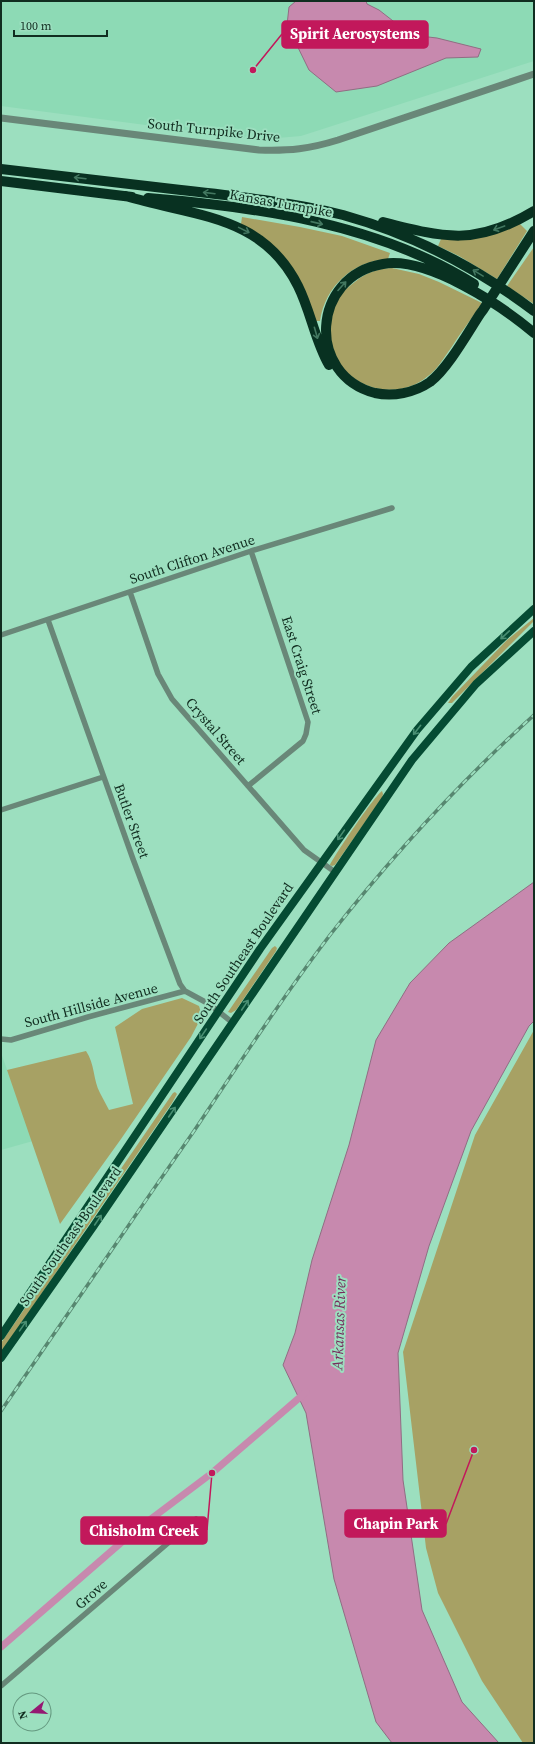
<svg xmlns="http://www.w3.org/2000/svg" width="535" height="1744" font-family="'Source Serif 4',serif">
<rect width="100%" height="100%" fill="#9cdfbf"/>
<path fill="#8ddab5" d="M1 1H534V61L301 136 266 139 237 137 1 106Z
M1 1053 33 1141 1 1150Z"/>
<path fill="#a7a164" d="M242 217 300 227 342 236 390 253 388 259C353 261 325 286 320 321H316L262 236 241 224Z
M519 223 527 231 497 279 459 256 438 246 441 239H470Z
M534 247V304L507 286Z
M392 268 419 274 439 282 482 303C472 318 461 332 451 348 444 357 438 369 428 376 406 395 372 394 350 375 333 362 324 332 330 311 333 301 343 291 351 285 364 274 374 269 392 268Z
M534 618V621L452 703H448L452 697 507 640Z
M382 791 383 794 382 798 335 865 332 866 330 865C334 856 375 795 382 791Z
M275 946 277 948 276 951 236 1010 231 1013 228 1012 272 948Z
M182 998 199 1006 202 1016 191 1037 121 1139 60 1224 7 1070 86 1051C95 1064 93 1080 100 1093 103 1099 106 1104 109 1110L133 1104 115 1027 142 1009Z
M534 1030V1743H523L482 1681 438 1593 426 1548 403 1352 475 1135Z
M175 1092 177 1094 172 1103 1 1353V1343L173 1093Z"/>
<path fill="#c789ae" stroke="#906d83" d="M296 1H366L367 4 379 10 411 35 437 38 481 49 478 57 446 58 377 86 336 92 309 70 287 25 289 7Z
M534 882V1021L529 1026 471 1131 429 1246 398 1353 403 1480 422 1610 462 1702 499 1743H392L376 1722 334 1579 306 1413 283 1365 295 1333 312 1260 349 1145 376 1040 410 983 449 943Z"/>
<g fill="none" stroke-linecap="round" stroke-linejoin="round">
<path stroke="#c789ae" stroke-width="7" d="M1 1647 131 1534 212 1473 306 1392"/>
<path stroke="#698778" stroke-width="5.5" d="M130 592 158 674 172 699 304 850 335 872
M48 620 133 859 180 984 185 991 209 1004 233 1023
M1 635 251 551 392 508
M248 786 303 741 306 734 308 722 251 551
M1 810 103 777
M1 1039 11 1040 88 1017 185 991
M1 1686 196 1519"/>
<path stroke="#698778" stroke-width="7" d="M1 118 259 150C290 151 309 149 338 140L534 74"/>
<path stroke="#054b33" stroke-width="8" d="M1 1336 260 949 417 730 471 667 534 609
M1 1358 93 1227 412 760 476 684 534 631"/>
<path stroke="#083121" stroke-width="10" d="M1 169C61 176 121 183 181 190 235 196 290 202 343 215 412 234 477 268 534 311
M1 181 132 197
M126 196C195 217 262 214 298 286 311 312 315 341 329 365
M148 198C259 207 378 224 474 284
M383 222C445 238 476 246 534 211
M534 231 483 310 480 314C467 334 448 368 430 382 414 393 393 397 375 393 306 375 311 276 383 264 427 256 501 305 534 333"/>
<g stroke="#578770" stroke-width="3.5">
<path id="rail" d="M1 1411C65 1318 129 1224 194 1131 238 1065 282 998 330 935 392 856 460 782 534 715"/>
</g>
<use href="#rail" stroke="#9cdfbf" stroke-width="2" stroke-dasharray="6" stroke-linecap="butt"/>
</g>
<defs><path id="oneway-shaft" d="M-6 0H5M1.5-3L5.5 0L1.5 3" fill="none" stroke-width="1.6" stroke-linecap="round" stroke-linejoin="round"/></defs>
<g stroke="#437760">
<use href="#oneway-shaft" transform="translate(80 178) rotate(-173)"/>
<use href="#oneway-shaft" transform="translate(209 193) rotate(-173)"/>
<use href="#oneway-shaft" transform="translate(317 223) rotate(13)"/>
<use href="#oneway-shaft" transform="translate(499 228) rotate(160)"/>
<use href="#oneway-shaft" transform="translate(244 230) rotate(26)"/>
<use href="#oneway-shaft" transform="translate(478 273) rotate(-149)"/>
<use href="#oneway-shaft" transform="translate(342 286) rotate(-48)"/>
<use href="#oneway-shaft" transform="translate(316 333) rotate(74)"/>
</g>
<g stroke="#498e72">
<use href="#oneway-shaft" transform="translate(505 635) rotate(137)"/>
<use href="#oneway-shaft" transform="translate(417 730) rotate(128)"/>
<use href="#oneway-shaft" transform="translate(341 835) rotate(125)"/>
<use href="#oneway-shaft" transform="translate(245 1005) rotate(-56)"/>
<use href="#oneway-shaft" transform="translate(203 1034) rotate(124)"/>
<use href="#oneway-shaft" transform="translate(172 1112) rotate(-56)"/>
<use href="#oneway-shaft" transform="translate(98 1220) rotate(-56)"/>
<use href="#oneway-shaft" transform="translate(23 1326) rotate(-55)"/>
</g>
<g text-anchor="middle" stroke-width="4" stroke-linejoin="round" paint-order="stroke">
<g font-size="14" fill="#112d20" stroke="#9cdfbf">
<text transform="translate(214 130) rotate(6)" y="5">South Turnpike Drive</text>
<text transform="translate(281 203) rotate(10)" y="5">Kansas Turnpike</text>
<text transform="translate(192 559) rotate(-18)" y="5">South Clifton Avenue</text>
<text transform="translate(302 665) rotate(72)" y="5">East Craig Street</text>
<text transform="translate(216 731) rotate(49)" y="5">Crystal Street</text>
<text transform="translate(132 821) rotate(70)" y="5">Butler Street</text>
<text transform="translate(243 953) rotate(-56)" y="5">South Southeast Boulevard</text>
<text transform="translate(91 1005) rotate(-15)" y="5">South Hillside Avenue</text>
<text transform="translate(70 1236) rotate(-55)" y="5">South Southeast Boulevard</text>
<text transform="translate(91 1594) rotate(-41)" y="5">Grove</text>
</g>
<g font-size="15" font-style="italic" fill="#762c5d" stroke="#9cdfbf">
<text transform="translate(339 1323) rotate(-88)" y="5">Arkansas River</text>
</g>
</g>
<path fill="none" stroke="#c2185b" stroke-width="1.5" d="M253 70L282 34M474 1450L446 1524M212 1473L207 1530"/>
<g fill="#c2185b" stroke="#9cdfbf" stroke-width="1.5">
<circle cx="253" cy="70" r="4"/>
<circle cx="474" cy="1450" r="4"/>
<circle cx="212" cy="1473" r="4"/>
</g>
<g fill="#c2185b" stroke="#c2185b" stroke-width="1.5">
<rect x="282" y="21" width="146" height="27" rx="4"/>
<rect x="345" y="1510" width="101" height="27" rx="4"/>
<rect x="81" y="1517" width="126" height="27" rx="4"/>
</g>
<g font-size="15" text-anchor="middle" font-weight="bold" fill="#fff">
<text x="355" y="39">Spirit Aerosystems</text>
<text x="396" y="1529">Chapin Park</text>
<text x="144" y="1536">Chisholm Creek</text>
</g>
<rect width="535" height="1744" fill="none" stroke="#112d20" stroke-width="4"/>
<g transform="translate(32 1712) rotate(252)"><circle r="19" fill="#9cdfbf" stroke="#64987f"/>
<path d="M0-3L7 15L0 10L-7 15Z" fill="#951872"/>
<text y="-6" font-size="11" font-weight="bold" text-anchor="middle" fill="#112d20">N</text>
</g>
<path d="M14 30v6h93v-6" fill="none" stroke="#112d20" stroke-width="2"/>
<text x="20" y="30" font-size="12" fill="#112d20" stroke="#9cdfbf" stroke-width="3" paint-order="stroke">100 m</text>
</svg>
